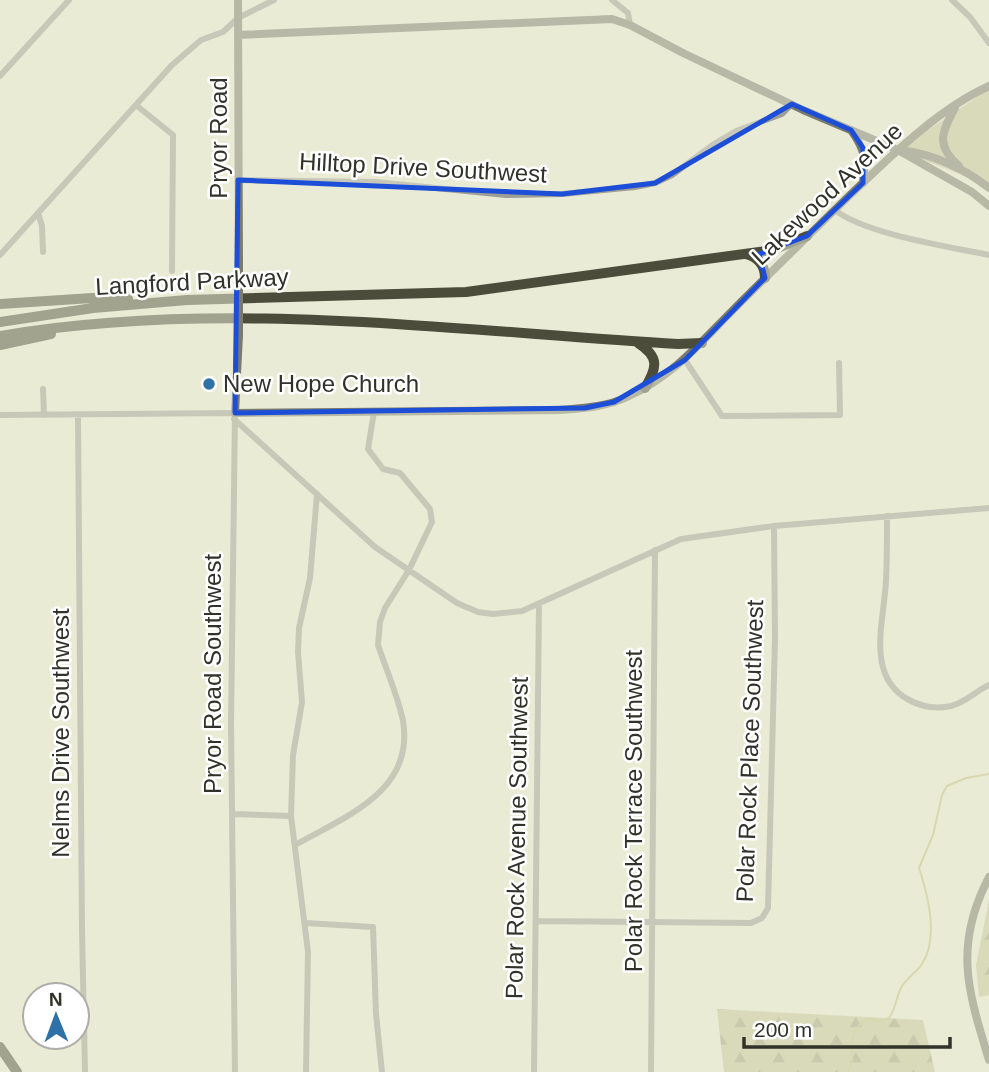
<svg xmlns="http://www.w3.org/2000/svg" width="989" height="1072" font-family="Arial,sans-serif">
<defs>
<pattern id="forest-firs" width="22" height="20" patternUnits="userSpaceOnUse" patternTransform="scale(1.75)"><rect width="22" height="20" fill="#c5c699"/><path d="M5 1l3.5 6h-7zM16 11l3.5 6h-7z" fill="#a1a17d"/></pattern>
</defs>
<rect width="100%" height="100%" fill="#eaebd6"/>
<path fill="url(#forest-firs)" d="M989 900V995L979 997 976 965Z
M717 1009 923 1020 935 1072H724Z"/>
<path fill="#c5c699" d="M989 89V188L985 184 898 150Z"/>
<g fill="none" stroke-linecap="round" stroke-linejoin="round">
<path stroke="#c1c27e" stroke-width="2" d="M848 1072C860 1052 840 1035 869 1018L879 1021 889 1018C897 1006 896 997 901 988 906 978 917 972 922 964 939 938 928 895 919 868L933 835 942 795 947 786 966 778 989 774"/>
<path stroke="#9e9e96" stroke-width="6" d="M612 0 628 13 630 25
M952 0 970 17 989 43
M0 76 69 0
M136 105 173 135 172 271
M238 180 376 182 506 195 562 194 635 187 655 183 672 175 714 144 736 131 782 114 792 104
M835 210C865 234 950 247 989 255
M38 213 42 226 43 252
M0 255 172 65 201 40 223 32 238 18 274 0
M685 360 722 416 840 415 839 363
M43 389 44 415
M0 415 235 413 231 725 235 1072
M78 415 82 930 85 1072
M234 419 375 547 457 603 478 612 493 614 522 611 681 539 774 526 989 508
M887 516C887 538 887 560 886 581 884 622 865 676 909 700 922 707 937 709 951 706 966 702 976 691 989 685
M232 814 291 816
M295 845C344 817 415 792 403 721 398 696 386 669 378 645L380 622 385 608 409 570 432 522 430 509 400 473 383 469 368 449 374 412
M536 921 751 923 762 918 768 908 775 639 774 526
M305 923 373 927 376 1014 382 1072
M306 1072 308 952 291 816 293 755 302 702 298 652 299 628 310 578 317 494
M534 1072 539 604
M651 1072 655 550"/>
<path stroke="#7a7b6e" stroke-width="8" d="M238 0 239 276
M238 35 612 19 630 25 683 53 803 110 898 150 972 192 989 206
M955 108C941 133 936 146 959 166
M851 130C865 150 866 158 863 183
M901 150C932 154 964 168 989 188
M239 335 235 413 560 410C583 408 606 407 627 397 673 376 699 344 733 310 772 271 812 232 851 194 893 154 937 110 989 86
M989 877C953 946 968 991 989 1060"/>
<path stroke="#4c4c3b" stroke-width="10" d="M745 254C758 257 765 265 765 278
M0 304 92 298 128 299
M0 322 93 308 187 300 466 292 773 250 807 236
M0 336C222 298 455 331 678 344L702 343
M638 343C660 357 657 368 645 388
M0 345 51 334
M0 1047 17 1072"/>
<path stroke="#7a7b6e" stroke-width="8" d="M239 335V276"/>
</g>
<path d="M0 0H989V1072H0ZM792 104 851 130 863 148V183L807 236 759 254 765 278 685 360 614 402 585 408 235 413 238 180 562 194 655 183Z" fill="#eaebd6" fill-opacity=".55" fill-rule="evenodd"/>
<path fill="none" stroke="#1d4ed8" stroke-width="5" stroke-linejoin="round" d="M792 104 851 130 863 148V183L807 236 759 254 765 278 685 360 614 402 585 408 235 413 238 180 562 194 655 183Z"/>
<circle fill="#2d71a6" stroke="#fff" stroke-width="2.5" cx="209" cy="384" r="7"/>
<g text-anchor="middle" stroke-width="5" stroke-linejoin="round" paint-order="stroke">
<g font-size="24" fill="#31322a" stroke="#fff">
<text transform="translate(219 138) rotate(-90)" y="8">Pryor Road</text>
<text transform="translate(423 168) rotate(3)" y="8">Hilltop Drive Southwest</text>
<text transform="translate(827 194) rotate(-43)" y="8">Lakewood Avenue</text>
<text transform="translate(192 282) rotate(-3)" y="8">Langford Parkway</text>
<text transform="translate(213 674) rotate(-90)" y="8">Pryor Road Southwest</text>
<text transform="translate(61 733) rotate(-90)" y="8">Nelms Drive Southwest</text>
<text transform="translate(750 751) rotate(-88)" y="8">Polar Rock Place Southwest</text>
<text transform="translate(634 811) rotate(-90)" y="8">Polar Rock Terrace Southwest</text>
<text transform="translate(517 838) rotate(-89)" y="8">Polar Rock Avenue Southwest</text>
</g>
<g font-size="24" fill="#31322a" stroke="#fff" text-anchor="start">
<text x="223" y="392">New Hope Church</text>
</g>
</g>
<g transform="translate(56 1016) rotate(359)"><circle r="33" fill="#ffffff" stroke="#adadaa" stroke-width="2"/>
<path d="M0-5L12 26L0 18L-12 26Z" fill="#2d71a6"/>
<text y="-10" font-size="19" font-weight="bold" text-anchor="middle" fill="#31322a">N</text>
</g>
<path d="M744 1037v10h206v-10" fill="none" stroke="#31322a" stroke-width="3.5"/>
<text x="754" y="1037" font-size="21" fill="#31322a" stroke="#ffffff" stroke-width="5" paint-order="stroke">200 m</text>
</svg>
